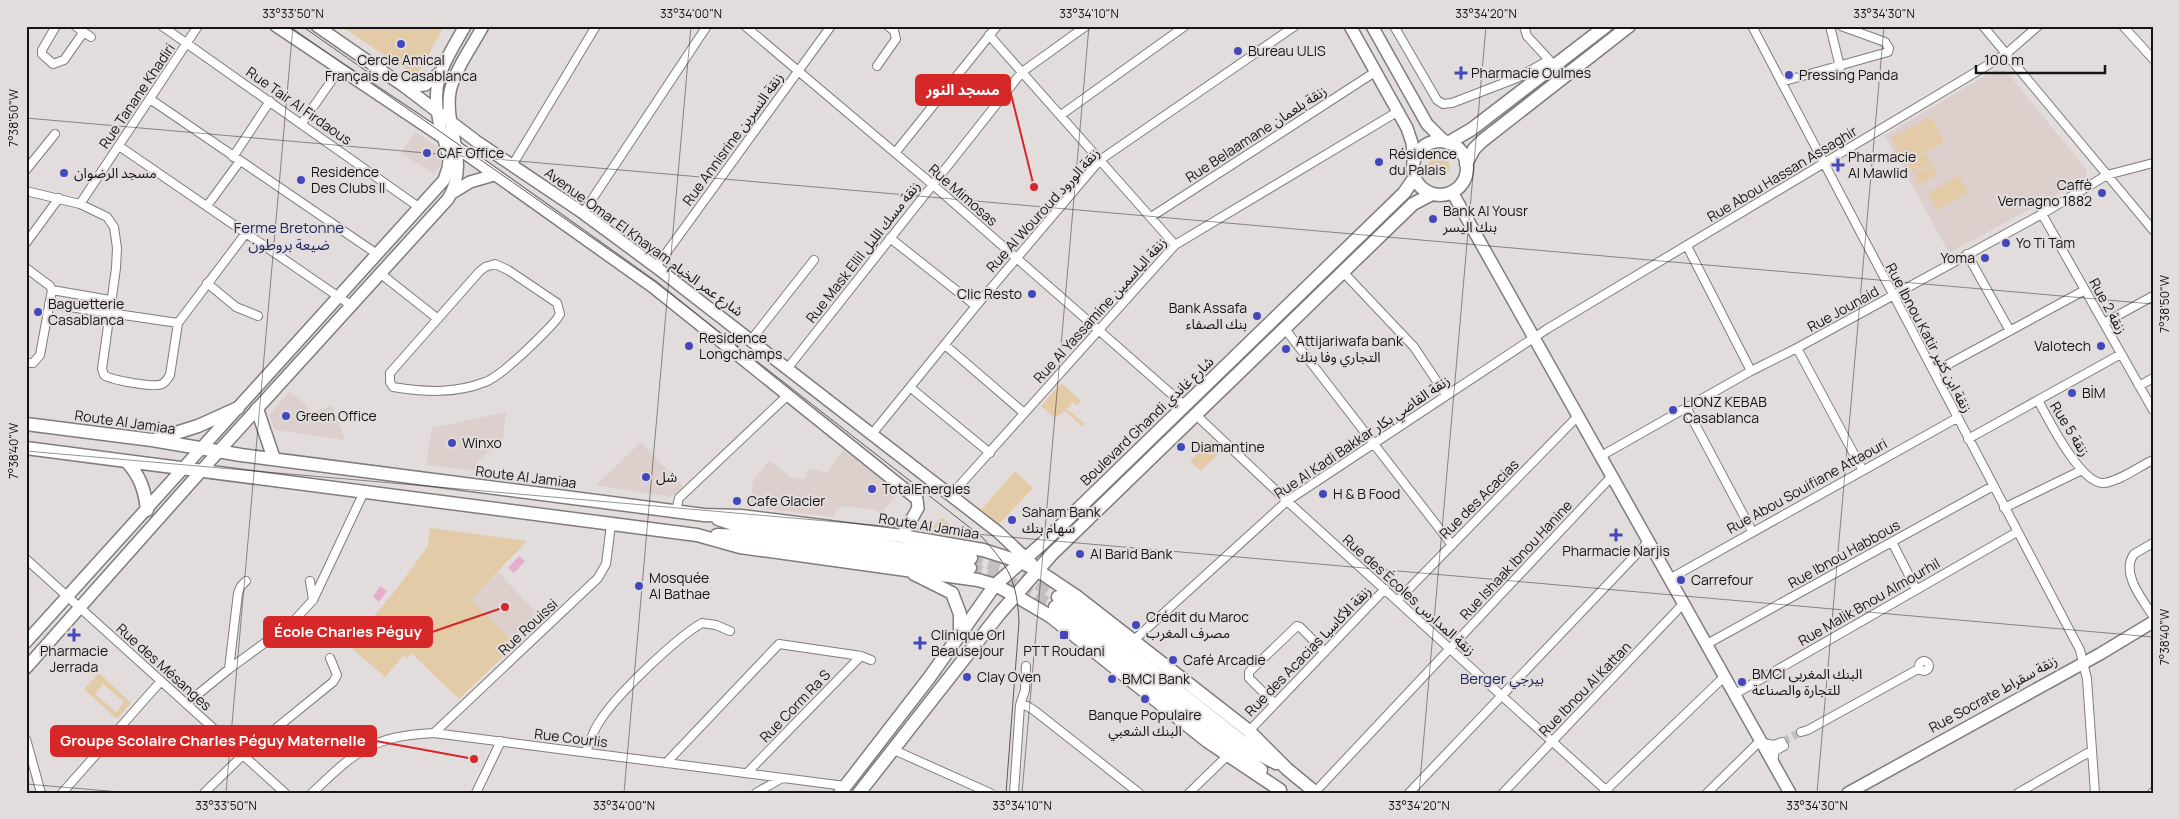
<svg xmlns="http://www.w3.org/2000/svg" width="2179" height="819" font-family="Manrope,'Noto Sans Arabic',sans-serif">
<rect width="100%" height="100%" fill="#e2dddc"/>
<path fill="#ddcfcc" d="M1995 70 2006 71 2087 170 2086 179 1949 253 1885 135Z
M415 132 439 148 441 164 434 174 401 153Z
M289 392 304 403 311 413 332 405 345 440 275 430 269 415Z
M506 412 503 439 478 461 477 471 426 465 432 428Z
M641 442 683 486 671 497 596 485Z
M843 450 899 491 881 514 876 510 843 506 836 511 834 517 750 507 753 481 769 460 793 479 796 477 805 479 808 468 827 473Z
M498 572 540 616 512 643 470 599Z"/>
<path fill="#e2cba6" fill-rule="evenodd" d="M341 26H444L416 77Z
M1931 117 1944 142 1905 163 1891 138Z
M1926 154 1931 163 1913 173 1908 163Z
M1428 167a11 11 0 1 1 22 0a11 11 0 1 1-22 0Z
M1932 165 1937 175 1918 184 1914 175Z
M1959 176 1968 192 1937 210 1928 193Z
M1061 383 1081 401 1077 406 1073 402 1067 409 1085 424 1082 426 1065 411 1055 418 1041 406Z
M1211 440 1222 450 1201 471 1190 461Z
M1015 471 1033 488 999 524 981 510Z
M942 518 969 539V540L929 533 939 519Z
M430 528 527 541 471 599 515 645 459 699 411 653 407 658 404 655 385 677 349 646 395 591 428 546Z
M99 673 131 703 117 719 84 689ZM103 684 124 702 116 712 95 694Z"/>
<path fill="#e8accc" d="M519 556 525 561 514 573 508 568Z
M380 586 387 591 379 602 373 597Z"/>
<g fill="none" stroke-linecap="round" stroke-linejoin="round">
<path stroke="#c3bfbe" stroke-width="8" stroke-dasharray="8 4" stroke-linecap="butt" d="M1782 742 1801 732"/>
<path stroke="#c3bfbe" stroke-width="12" stroke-dasharray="12 6" stroke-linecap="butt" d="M971 558 1023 574 1058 597
M970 568 1006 580 1055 607"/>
<g stroke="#807c7b" stroke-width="10">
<path id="street" d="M56 26 42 50V54L53 64 64 60 83 33
M75 26 91 37
M162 26 420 208
M745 26 932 184 1184 405
M1394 26 1437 100 1443 104 1452 103 1517 78 1549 60
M1524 26 1527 36 1552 63
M1752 26 2080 650 2087 679 2095 793
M1830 26 1840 67
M1983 26 2153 230
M2123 26 2153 59
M989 35 1175 245
M877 66 896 39 894 31 888 26
M1781 82 1888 52 1889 48 1885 42 1841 26
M150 99 377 254
M1061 115 1185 26
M302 123 339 70
M119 146 352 306
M895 153 997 26
M233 157 270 101
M513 164 596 26
M26 170 55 134
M26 191 80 204 107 217 114 227 117 248 116 268 102 369 104 375C111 380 154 388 162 384 166 382 168 378 170 375L178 323 246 233
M80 204 198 26
M207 206 240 161
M583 213 707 26
M2042 214 2153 410
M1151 217 1375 72
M890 238 976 306
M26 243 59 198
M1687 246 1751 371
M1967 254 2010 331
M495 264 508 270 557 303 560 314 557 319C544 334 502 376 485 382 455 394 424 392 393 387L390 382V373L479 272 485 267Z
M656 267 831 26
M26 268 50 286 52 290 40 355 33 363H26
M1343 272 1414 347 1446 395
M381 274 438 319
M207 283 236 307 258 316
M52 290 110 300
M49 304 178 323
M2104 323 2153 296
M1285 329 1452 545
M751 340 814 260
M945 345 1024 413
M1797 348 1862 469
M787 369 1022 72 1086 26
M1934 372 2085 290
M2139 386 2153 378
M911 388 990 453
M2038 400C2048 419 2081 485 2104 483 2120 481 2138 467 2153 460
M1687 409 1752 531
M1195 414 1287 501 1609 793
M872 434 976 306 1100 160 1295 26
M1968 439 2121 354
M1601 456 1751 371 1797 348 2042 214 2107 175 2153 163
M951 495 1175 245 1397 112
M2004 508 2082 470
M676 511 679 498 788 395
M1892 542 1916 589
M2153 543 2134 554C2120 573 2143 600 2153 616
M26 559 285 793
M1671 578 1957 418
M310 581 313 600
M1398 600 1578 416
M1133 641 1287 501 1547 329 2006 54 2038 26
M1707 644 1993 486
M1919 666a5 5 0 1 1 10 0a5 5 0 1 1-10 0Z
M229 669 238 593 241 586 246 581
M1735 694 2017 532
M186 704 229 669 292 623 313 600 364 492
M1275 704 1249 678V672L1297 626 1300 627 1325 652
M1020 705 1027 706 1035 711 1139 793
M1249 731 1385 589
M1801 732 1808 730 1920 668
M434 733 598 578 606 564 611 525
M26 739 41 793
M1763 743 1774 745 1782 742
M894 750 990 793
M586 752C590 742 593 730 600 721 616 695 676 638 702 623L716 625 730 631
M1773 762 1775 751 1784 746
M666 763 779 644 861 656 871 660
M747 773 861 656
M1606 790 1725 676
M1315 792 1612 476
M62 793 161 681
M204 793 243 755 333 682 337 675 330 658
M312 793C356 751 372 736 434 733L845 786
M476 793 501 741
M756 793 782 778
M1014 793 1020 705 1025 690 1026 666
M1189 793 1227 756
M1409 793 1649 541
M1503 793 1684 603
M1707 793 1761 740
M2018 793 2091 751
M2152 793 2153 792"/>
</g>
<g stroke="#807c7b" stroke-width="14">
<path id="secondary" d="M276 26 445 139 653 287 917 499 918 508 902 536
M317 26 405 87 476 141 583 213 656 267 998 532 1032 564
M1350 26 1407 128 1412 143 1414 161
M1372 26 1427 124 1445 142
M405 87 425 85 439 73
M1452 192 1790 793
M452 193 470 182 494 175
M26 642 444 180 448 168 449 160C447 147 442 135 439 122 430 79 445 62 465 26
M26 668 218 452 448 199C471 162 444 128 450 92 454 71 473 45 483 26
M1848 793 2100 654 2153 622"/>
</g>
<g stroke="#807c7b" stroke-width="15">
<path id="primary" d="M1413 168a27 27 0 1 1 54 0a27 27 0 1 1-54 0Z
M1448 143 1472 129 1606 26
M1466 164 1474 149 1482 141 1629 26
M257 409 274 459
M26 424 152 440 241 455 704 515 741 516 902 536 983 550 1021 562 1037 570 1076 596 1249 731 1287 769 1316 793
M157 439 198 426 238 408
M26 448 697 535 740 547 978 580 995 585 1014 595 1050 616 1207 741 1280 790
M126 461C140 475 145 491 147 510
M718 519 739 526 971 558
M717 535 741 536 970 568
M914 574 952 593 960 614V633
M1058 597 1257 753 1276 763
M1055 607 1261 770
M840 793 929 678 995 585 1043 543 1404 193 1415 177
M859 793 1000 613 1052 554 1413 204 1432 194"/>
</g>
<use href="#street" stroke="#fff" stroke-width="8"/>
<use href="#secondary" stroke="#fff" stroke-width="11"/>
<use href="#primary" stroke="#fff" stroke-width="12"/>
<path stroke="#5e5a5a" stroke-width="1" d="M289 26 654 281 982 537C1009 567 1017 581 1019 622L1006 793
M302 26 369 73"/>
</g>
<path fill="none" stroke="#161414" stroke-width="1" stroke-opacity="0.45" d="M26 118 2153 304M26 451 2153 637M26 784 132 793M226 793 293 26M624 793 691 26M1022 793 1089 26M1419 793 1486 26M1817 793 1884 26"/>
<g fill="#4348bd" stroke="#e2dddc" stroke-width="2">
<circle cx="401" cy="44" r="5"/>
<circle cx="1238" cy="51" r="5"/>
<path d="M1458.5 65.5h5v5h5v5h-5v5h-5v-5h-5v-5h5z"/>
<circle cx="1789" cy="75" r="5"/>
<circle cx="427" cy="153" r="5"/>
<circle cx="1379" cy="162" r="5"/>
<path d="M1835.5 157.5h5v5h5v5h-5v5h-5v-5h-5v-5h5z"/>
<circle cx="64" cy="173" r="5"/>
<circle cx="301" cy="180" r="5"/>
<circle cx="2102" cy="193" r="5"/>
<circle cx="1433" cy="219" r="5"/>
<circle cx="2006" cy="243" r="5"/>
<circle cx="1985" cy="258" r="5"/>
<circle cx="1032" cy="294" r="5"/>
<circle cx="38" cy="312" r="5"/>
<circle cx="1257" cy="316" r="5"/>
<circle cx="689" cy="346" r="5"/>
<circle cx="2101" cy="346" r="5"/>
<circle cx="1286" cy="349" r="5"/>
<circle cx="2072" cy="393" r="5"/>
<circle cx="1673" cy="410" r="5"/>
<circle cx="286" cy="416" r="5"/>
<circle cx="452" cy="443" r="5"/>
<circle cx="1181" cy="447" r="5"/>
<circle cx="646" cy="477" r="5"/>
<circle cx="872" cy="489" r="5"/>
<circle cx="1323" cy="494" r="5"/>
<circle cx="737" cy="501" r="5"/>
<circle cx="1012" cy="520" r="5"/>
<path d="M1613.5 527.5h5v5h5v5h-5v5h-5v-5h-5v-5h5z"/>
<circle cx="1080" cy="554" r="5"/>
<circle cx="1681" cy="580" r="5"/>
<circle cx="639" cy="586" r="5"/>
<circle cx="1136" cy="625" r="5"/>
<path d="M71.5 627.5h5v5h5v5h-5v5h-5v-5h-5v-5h5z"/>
<rect x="1059" y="630" width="10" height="10" rx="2.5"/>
<path d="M917.5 635.5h5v5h5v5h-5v5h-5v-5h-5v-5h5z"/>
<circle cx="1173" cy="660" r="5"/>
<circle cx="967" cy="677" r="5"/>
<circle cx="1112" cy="679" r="5"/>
<circle cx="1742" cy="682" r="5"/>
<circle cx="1145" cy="699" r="5"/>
</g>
<g text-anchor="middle" stroke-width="4" stroke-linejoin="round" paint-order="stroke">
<g font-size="14" fill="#161414" stroke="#e2dddc" text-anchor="start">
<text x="1248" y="56">Bureau ULIS</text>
<text x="401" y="65" text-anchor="middle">Cercle Amical<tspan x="401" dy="16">Français de Casablanca</tspan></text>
<text x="1471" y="78">Pharmacie Oulmes</text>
<text x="1799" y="80">Pressing Panda</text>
<text x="437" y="158">CAF Office</text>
<text x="1389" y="159">Résidence<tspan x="1389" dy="16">du Palais</tspan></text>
<text x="1848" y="162">Pharmacie<tspan x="1848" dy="16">Al Mawlid</tspan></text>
<text x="311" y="177">Residence<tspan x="311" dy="16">Des Clubs II</tspan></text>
<text x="74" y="178">مسجد الرضوان</text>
<text x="2092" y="190" text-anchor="end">Caffè<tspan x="2092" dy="16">Vernagno 1882</tspan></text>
<text x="1443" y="216">Bank Al Yousr<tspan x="1443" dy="16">بنك اليسر</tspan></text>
<text x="2016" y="248">Yo Ti Tam</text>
<text x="1975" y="263" text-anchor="end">Yoma</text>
<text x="1022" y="299" text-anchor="end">Clic Resto</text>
<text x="48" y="309">Baguetterie<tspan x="48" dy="16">Casablanca</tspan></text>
<text x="1247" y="313" text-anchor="end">Bank Assafa<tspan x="1247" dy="16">بنك الصفاء</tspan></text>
<text x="699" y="343">Residence<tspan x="699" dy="16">Longchamps</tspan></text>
<text x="1296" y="346">Attijariwafa bank<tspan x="1296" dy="16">التجاري وفا بنك</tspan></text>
<text x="2091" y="351" text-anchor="end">Valotech</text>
<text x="2082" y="398">BİM</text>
<text x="1683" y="407">LIONZ KEBAB<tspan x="1683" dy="16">Casablanca</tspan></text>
<text x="296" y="421">Green Office</text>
<text x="462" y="448">Winxo</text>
<text x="1191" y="452">Diamantine</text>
<text x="656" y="482">شل</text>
<text x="882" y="494">TotalEnergies</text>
<text x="1333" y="499">H &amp; B Food</text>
<text x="747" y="506">Cafe Glacier</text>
<text x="1022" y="517">Saham Bank<tspan x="1022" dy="16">سهام بنك</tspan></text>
<text x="1616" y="556" text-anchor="middle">Pharmacie Narjis</text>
<text x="1090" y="559">Al Barid Bank</text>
<text x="649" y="583">Mosquée<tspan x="649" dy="16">Al Bathae</tspan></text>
<text x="1691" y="585">Carrefour</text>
<text x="1146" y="622">Crédit du Maroc<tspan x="1146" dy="16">مصرف المغرب</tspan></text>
<text x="931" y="640">Clinique Orl<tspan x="931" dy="16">Beausejour</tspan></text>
<text x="74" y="656" text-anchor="middle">Pharmacie<tspan x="74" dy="16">Jerrada</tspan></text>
<text x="1064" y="656" text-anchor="middle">PTT Roudani</text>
<text x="1183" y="665">Café Arcadie</text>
<text x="1752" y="679">BMCI البنك المغربي<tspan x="1752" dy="16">للتجارة والصناعة</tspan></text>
<text x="977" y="682">Clay Oven</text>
<text x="1122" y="684">BMCI Bank</text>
<text x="1145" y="720" text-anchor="middle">Banque Populaire<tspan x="1145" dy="16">البنك الشعبي</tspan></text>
</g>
<g font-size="14" fill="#161414" stroke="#e2dddc">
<text transform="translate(137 96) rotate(-56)" y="5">Rue Tanane Khadiri</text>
<text transform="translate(299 106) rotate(35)" y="5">Rue Tair Al Firdaous</text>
<text transform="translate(1256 134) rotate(-33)" y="5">Rue Belaamane زنقة بلعمان</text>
<text transform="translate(733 139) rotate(-54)" y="5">Rue Annisrine زنقة النسرين</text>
<text transform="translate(1782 174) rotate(-31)" y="5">Rue Abou Hassan Assaghir</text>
<text transform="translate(963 195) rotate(41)" y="5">Rue Mimosas</text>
<text transform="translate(1043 210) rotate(-48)" y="5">Rue Al Wouroud زنقة الورود</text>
<text transform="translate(644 242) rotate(36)" y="5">Avenue Omar El Khayam شارع عمر الخيام</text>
<text transform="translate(863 252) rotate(-52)" y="5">Rue Mask Ellil زنقة مسك الليل</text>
<text transform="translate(2108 306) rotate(61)" y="5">Rue 2 زنقة</text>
<text transform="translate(1843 309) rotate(-29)" y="5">Rue Jounaid</text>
<text transform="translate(1100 310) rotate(-48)" y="5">Rue Al Yassamine زنقة الياسمين</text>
<text transform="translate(1929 338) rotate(62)" y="5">Rue Ibnou Katir زنقة ابن كثير</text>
<text transform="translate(1147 421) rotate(-44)" y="5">Boulevard Ghandi شارع غاندي</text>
<text transform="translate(125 422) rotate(8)" y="5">Route Al Jamiaa</text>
<text transform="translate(2070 429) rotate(58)" y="5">Rue 5 زنقة</text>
<text transform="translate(1362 437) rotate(-34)" y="5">Rue Al Kadi Bakkar زنقة القاضي بكار</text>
<text transform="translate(526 477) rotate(7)" y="5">Route Al Jamiaa</text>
<text transform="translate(1807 486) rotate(-29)" y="5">Rue Abou Souifiane Attaouri</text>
<text transform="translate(1479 499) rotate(-45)" y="5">Rue des Acacias</text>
<text transform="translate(929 526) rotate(9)" y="5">Route Al Jamiaa</text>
<text transform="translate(1844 554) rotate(-29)" y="5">Rue Ibnou Habbous</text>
<text transform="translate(1516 560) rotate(-47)" y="5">Rue Ishaak Ibnou Hanine</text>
<text transform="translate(1409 595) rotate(42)" y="5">Rue des Écoles زنقة المدارس</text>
<text transform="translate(1869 602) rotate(-30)" y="5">Rue Malik Bnou Almourhil</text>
<text transform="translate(528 627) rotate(-43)" y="5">Rue Rouissi</text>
<text transform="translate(1308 651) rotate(-46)" y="5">Rue des Acacias زنقة الأكاسيا</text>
<text transform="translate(164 667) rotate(42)" y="5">Rue des Mésanges</text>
<text transform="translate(1585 689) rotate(-46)" y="5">Rue Ibnou Al Kattan</text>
<text transform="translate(1993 694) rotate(-29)" y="5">Rue Socrate زنقة سقراط</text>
<text transform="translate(795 706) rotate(-46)" y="5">Rue Corm Ra S</text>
<text transform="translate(571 738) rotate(7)" y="5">Rue Courlis</text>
</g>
<g font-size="15" fill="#242962" stroke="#e2dddc">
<text x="289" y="233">Ferme Bretonne<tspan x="289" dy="17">ضيعة بروطون</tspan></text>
<text x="1502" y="684">Berger بيرجي</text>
</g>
</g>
<path fill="none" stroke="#d62828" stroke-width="2" d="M1034 187L1010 90M505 607L432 632M474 759L376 741"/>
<g fill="#d62828" stroke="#e2dddc" stroke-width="2">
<circle cx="1034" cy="187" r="5"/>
<circle cx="505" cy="607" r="5"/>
<circle cx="474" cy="759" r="5"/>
</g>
<g fill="#d62828" stroke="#d62828" stroke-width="2">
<rect x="916" y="75" width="94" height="30" rx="5"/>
<rect x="264" y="617" width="168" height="30" rx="5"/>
<rect x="51" y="726" width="325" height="30" rx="5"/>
</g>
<g font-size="15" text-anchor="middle" font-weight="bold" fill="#fff">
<text x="963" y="95">مسجد النور</text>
<text x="348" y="637">École Charles Péguy</text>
<text x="213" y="746">Groupe Scolaire Charles Péguy Maternelle</text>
</g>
<rect width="2179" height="819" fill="none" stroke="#e2dddc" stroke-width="55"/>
<path d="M1976 65v8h129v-8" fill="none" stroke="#161414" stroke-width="2.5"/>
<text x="1984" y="65" font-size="15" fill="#161414" stroke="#e2dddc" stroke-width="4" paint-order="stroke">100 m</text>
<rect x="28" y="28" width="2124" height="764" fill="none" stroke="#161414" stroke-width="2"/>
<g font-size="12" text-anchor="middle" fill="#161414">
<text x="293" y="18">33°33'50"N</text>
<text x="691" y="18">33°34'00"N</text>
<text x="1089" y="18">33°34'10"N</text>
<text x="1486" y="18">33°34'20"N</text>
<text x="1884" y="18">33°34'30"N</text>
<text transform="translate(14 118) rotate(-90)" y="4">7°38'50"W</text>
<text transform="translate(2165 304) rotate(-90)" y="4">7°38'50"W</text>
<text transform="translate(14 451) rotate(-90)" y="4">7°38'40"W</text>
<text transform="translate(2165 637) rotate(-90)" y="4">7°38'40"W</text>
<text x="226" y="810">33°33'50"N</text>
<text x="624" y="810">33°34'00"N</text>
<text x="1022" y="810">33°34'10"N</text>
<text x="1419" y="810">33°34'20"N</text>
<text x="1817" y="810">33°34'30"N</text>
</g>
</svg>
